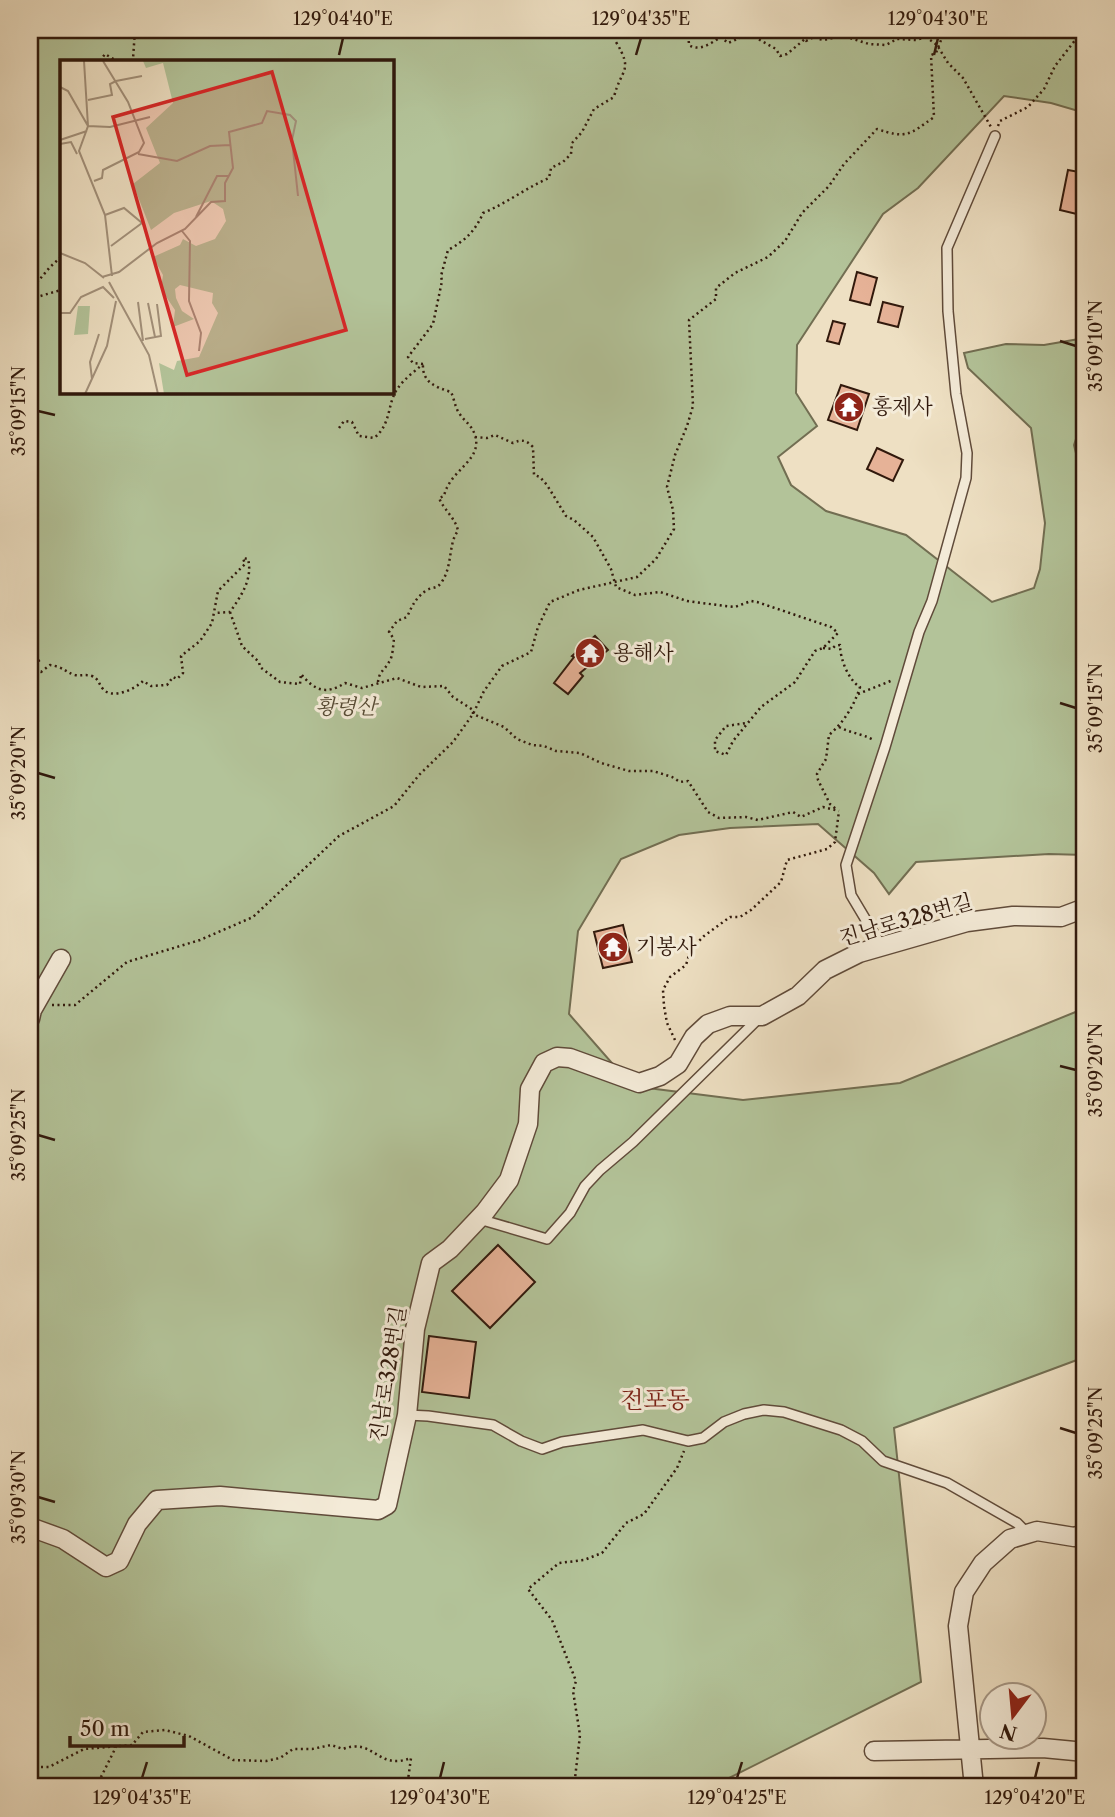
<svg xmlns="http://www.w3.org/2000/svg" width="1115" height="1817" font-family="'Libre Caslon Text','Noto Serif KR',serif">
<rect width="100%" height="100%" fill="#eee0c3"/>
<filter id="stains"><feTurbulence type="fractalNoise" baseFrequency=".00286" numOctaves="4"/><feColorMatrix values="0 0 0 0 .2 0 0 0 0 .09 0 0 0 0 .02 0 0 0 .5 -.17"/></filter>
<radialGradient id="worn" r=".72"><stop offset=".6" stop-color="#630" stop-opacity="0"/><stop offset="1" stop-color="#630" stop-opacity=".3"/></radialGradient>
<path fill="#b3c399" stroke="#726e52" stroke-width="2" fill-rule="evenodd" d="M30 30H1085V113L1051 103 1004 96 918 188 883 214 797 345 796 393 817 426 778 457 791 485 826 511 906 535 992 602 1034 588 1040 569 1045 523 1031 428 968 368 964 353 1006 344 1044 345 1085 338V412L1074 445 1085 490V690L1081 699 1085 724V855L1049 854 916 862 889 894 874 873 818 824 730 828 679 835 621 859 578 931 569 1014 632 1086 743 1100 900 1083 1078 1011 1085 1080V1357L894 1428 921 1682 711 1787H30ZM61 61H392V392H61Z"/>
<path fill="#e6b297" stroke="#31190c" stroke-width="2" d="M1068 170 1085 173V216L1060 210Z
M857 272 877 278 870 305 850 300Z
M883 302 903 307 898 327 878 322Z
M833 321 845 324 839 344 827 341Z
M841 385 869 394 857 430 828 420Z
M877 448 903 460 893 481 867 469Z
M595 636 608 650 580 673 583 676 568 694 554 683 574 657 572 656Z
M623 925 632 962 603 968 594 932Z
M498 1245 535 1282 490 1328 452 1291Z
M429 1336 476 1342 469 1398 422 1392Z"/>
<g fill="none" stroke-linecap="round" stroke-linejoin="round">
<g stroke="#604b3a" stroke-width="12">
<path id="service" d="M882 947 851 895 846 865 885 747 919 632 932 601 966 478 967 453 956 394 948 311 947 248 995 136
M479 1219 547 1239 570 1213 585 1186 600 1170 633 1142 760 1017
M407 1415 428 1416 493 1425 521 1441 542 1449 562 1442 643 1430 688 1441 703 1438 724 1422 744 1414 764 1410 784 1412 841 1430 862 1441 883 1461 947 1483 1017 1523 1028 1534"/>
</g>
<g stroke="#604b3a" stroke-width="21">
<path id="minor" d="M30 1019 32 1010 61 959
M30 1527 63 1539 106 1567 119 1561 137 1524 157 1500 220 1496 378 1510 387 1505 407 1415 415 1329 431 1263 450 1249 485 1212 509 1180 528 1124 530 1089 544 1063 557 1057 570 1058 639 1083 660 1076 678 1064 694 1037 708 1024 730 1016H762L798 996 825 970 859 953 967 922 1013 916 1061 917 1085 908
M874 1751 1043 1748 1085 1752
M974 1787 958 1626 964 1592 983 1563 1010 1539 1037 1531 1074 1537 1085 1534"/>
</g>
<path stroke="#31190c" stroke-width="2.5" stroke-dasharray="2 3.5" stroke-linecap="butt" d="M376 30C398 33 424 44 445 30
M456 30H474
M688 30 689 45C700 52 711 43 721 37L728 43 749 34 776 49 780 56 787 54 805 39 806 41 816 36 818 39 824 40 846 35
M824 30 869 44 886 45 897 39 916 40 926 37
M941 30 934 35 926 37 937 45 948 63 963 78 991 127
M100 61 105 54 117 61
M131 61 133 59 135 30
M998 126 1000 121 1028 107 1044 89 1055 66 1083 30
M30 250 35 258 30 274
M30 291 50 267 61 257
M30 299 61 290
M423 364 413 363 408 357 433 324 442 281 441 276 448 250C465 241 476 230 483 213 507 203 526 188 549 178L551 168 563 162 571 154 572 143 582 132 594 109 614 97C621 68 634 72 616 42L619 30
M339 428 344 421 352 422 359 436 374 438C392 424 387 402 398 388 404 379 415 371 423 364
M475 437 487 438 495 435 513 443C522 439 526 440 533 447L534 475 540 477 547 485 566 516 574 520 593 537 611 569 616 587 635 595 660 592 687 601 725 606 735 607 751 601 757 602 831 627 838 633 823 648 815 651 795 682 761 707 733 741 726 755 715 751V740L726 726 747 723
M230 612 242 646 259 662 260 667 280 682 300 684 301 674C315 691 326 695 345 683L362 688 397 678 421 687 444 686 453 697 473 710V714L504 727 517 739 532 745 544 746 556 751 580 753 601 763 629 771H653L672 777 680 782 688 781 708 812 719 818 746 817 758 820 793 812 801 817 823 807 839 811
M30 620V631L36 636 34 654 39 661 35 668 41 672 50 665C64 667 67 673 75 675 81 676 86 674 92 676 99 679 98 683 103 689 112 700 135 689 143 681L151 686 167 685 173 677 177 679 183 673 181 656 200 641 212 623 218 591 245 564 243 558 248 559C253 579 241 596 230 612L215 613
M823 648 832 649 835 646 840 645C840 658 848 680 860 687 854 706 844 722 829 735L826 759 817 774 818 780 830 804 836 809
M378 682C379 671 385 670 389 662 393 657 393 645 394 639L389 632 397 621 407 617C412 606 416 597 427 590 432 587 437 589 441 583 453 567 448 543 458 531 456 519 444 510 439 498L444 496C450 469 483 461 475 435 471 424 464 421 459 413 455 407 454 398 451 392 435 387 422 382 423 364
M858 694 893 680
M839 727C850 733 860 733 874 740
M52 1005H75L127 962 200 940 253 917 339 836 394 806 419 775 453 742 473 714 484 691 502 666 531 652 538 627 550 602 579 590 637 577 656 559 674 529 673 510 667 487 675 455 687 426 693 406 689 320 716 299V288L735 273 768 257 785 241 802 213 829 186 844 164 877 129C907 139 909 135 934 117L931 55 936 53 945 30
M675 1040 667 1023 664 1006 663 990 670 977 686 965 691 949 704 936 730 917H740L751 910 781 882 787 860 827 849 835 842 839 811
M30 1767H49L84 1749 132 1745 143 1732 165 1730 189 1736 233 1760 266 1761 280 1758 293 1749H312L331 1745 343 1749C374 1737 377 1771 411 1758L407 1787
M96 1787 116 1747
M574 1787 580 1735 573 1691 576 1681 552 1620 528 1589 559 1563 584 1560 602 1553 626 1523 644 1514 677 1468 684 1451"/>
<use href="#service" stroke="#f4ebd8" stroke-width="9"/>
<use href="#minor" stroke="#f4ebd8" stroke-width="18"/>
</g>
<path fill="none" stroke="#31190c" stroke-width="2.5" d="M339 55 343 38M636 55 641 38M934 55 938 38M1060 341 1076 346M38 411 55 415M1060 703 1076 708M38 773 55 778M1060 1066 1076 1070M38 1135 55 1140M1060 1428 1076 1433M38 1497 55 1502M142 1778 147 1762M440 1778 444 1762M737 1778 742 1762M1035 1778 1039 1762"/>
<defs>
<g id="temple-disc" transform="scale(1.575)"><circle r="9.5" fill="#8f2418" stroke="#f4ebd8"/><path d="M0-6L5-2H3V0L6.5 2.5H4V6H1.5V3h-3V6H-4V2.5H-6.5L-3 0V-2H-5Z" fill="#fff"/></g>
</defs>
<g fill-rule="evenodd">
<use href="#temple-disc" x="849" y="407"/>
<use href="#temple-disc" x="590" y="653"/>
<use href="#temple-disc" x="613" y="947"/>
</g>
<g text-anchor="middle" stroke-width="6" stroke-linejoin="round" paint-order="stroke">
<g font-size="21" fill="#31190c" stroke="#f4ebd8" text-anchor="start">
<text x="872" y="414">홍제사</text>
<text x="613" y="660">용해사</text>
<text x="636" y="954">기봉사</text>
</g>
<g font-size="21" font-style="italic" fill="#584c36" stroke="#f4ebd8">
<text x="346" y="714">황령산</text>
</g>
<g font-size="21" fill="#31190c" stroke="#f4ebd8">
<text transform="translate(906 920) rotate(-16)" y="7">진남로328번길</text>
<text transform="translate(388 1374) rotate(-81)" y="7">진남로328번길</text>
</g>
<g font-size="24" fill="#7a1f14" stroke="#f4ebd8">
<text x="655" y="1408">전포동</text>
</g>
</g>
<g transform="translate(60 60)">
<rect width="334" height="334" fill="#eee0c3"/>
<path d="M83 1H334V334H104L99 303 114 310 117 301 139 297 158 253 152 243 153 233 120 225 115 229 116 238 122 251 134 259 113 267 115 250 101 229 103 215 93 197 120 185 123 179 136 186 155 179 166 161 163 149 151 141 114 153 91 170 73 124 100 103 86 68 113 43 103 3 86 8ZM18 246H30L28 274 14 275Z" fill="#b3c399"/>
<path fill="none" stroke="#a2907a" stroke-width="2" d="M24 1 28 66 19 91 45 155 52 216M0 27 8 31 28 66 50 67 90 57M28 40 52 35 50 24 56 21 82 16M0 80 27 71M0 84 11 82 17 94M78 94 117 101 150 86 170 85M34 121 42 118 43 110 79 92 84 83 68 42 43 1M45 155 64 148 82 163 51 186M136 157 157 116H168M122 171 130 181 129 241 141 273 139 291M0 193 25 203 44 218M42 217 59 212 97 183 125 169 151 142 165 141V123L173 108 169 72 202 63 207 51 230 55 236 61 232 80 238 136M49 222 89 295 98 334M78 242 83 281M88 243 95 277M0 253H10L21 237 43 227 54 238M85 279 101 276 97 244M32 319 30 302 39 274M25 334 47 286 56 241"/>
<path fill="#d62828" fill-opacity="0.15" stroke="#d62828" stroke-width="3.5" d="M212 12 286 270 127 315 53 57Z"/>
<rect width="334" height="334" fill="none" stroke="#31190c" stroke-width="3.5"/>
</g>
<rect width="1115" height="1817" fill="none" stroke="#eee0c3" stroke-width="77"/>
<g transform="translate(1013 1716) rotate(196)"><circle r="33" fill="#f4ebd8" stroke="#a69786" stroke-width="2"/>
<path d="M0-5L12 26L0 18L-12 26Z" fill="#8f2418"/>
<text y="-10" font-size="19" font-weight="bold" text-anchor="middle" fill="#31190c">N</text>
</g>
<path d="M70 1736v10h114v-10" fill="none" stroke="#31190c" stroke-width="3.5"/>
<text x="80" y="1736" font-size="21" fill="#31190c" stroke="#f4ebd8" stroke-width="5" paint-order="stroke">50 m</text>
<rect x="38" y="38" width="1038" height="1740" fill="none" stroke="#31190c" stroke-width="2.5"/>
<g font-size="18" text-anchor="middle" fill="#31190c">
<text x="343" y="25">129°04'40"E</text>
<text x="641" y="25">129°04'35"E</text>
<text x="938" y="25">129°04'30"E</text>
<text transform="translate(1096 346) rotate(-90)" y="6">35°09'10"N</text>
<text transform="translate(19 411) rotate(-90)" y="6">35°09'15"N</text>
<text transform="translate(1096 708) rotate(-90)" y="6">35°09'15"N</text>
<text transform="translate(19 773) rotate(-90)" y="6">35°09'20"N</text>
<text transform="translate(1096 1070) rotate(-90)" y="6">35°09'20"N</text>
<text transform="translate(19 1135) rotate(-90)" y="6">35°09'25"N</text>
<text transform="translate(1096 1433) rotate(-90)" y="6">35°09'25"N</text>
<text transform="translate(19 1497) rotate(-90)" y="6">35°09'30"N</text>
<text x="142" y="1804">129°04'35"E</text>
<text x="440" y="1804">129°04'30"E</text>
<text x="737" y="1804">129°04'25"E</text>
<text x="1035" y="1804">129°04'20"E</text>
</g>
<rect width="100%" height="100%" filter="url(#stains)"/>
<rect width="100%" height="100%" fill="url(#worn)"/>
</svg>
